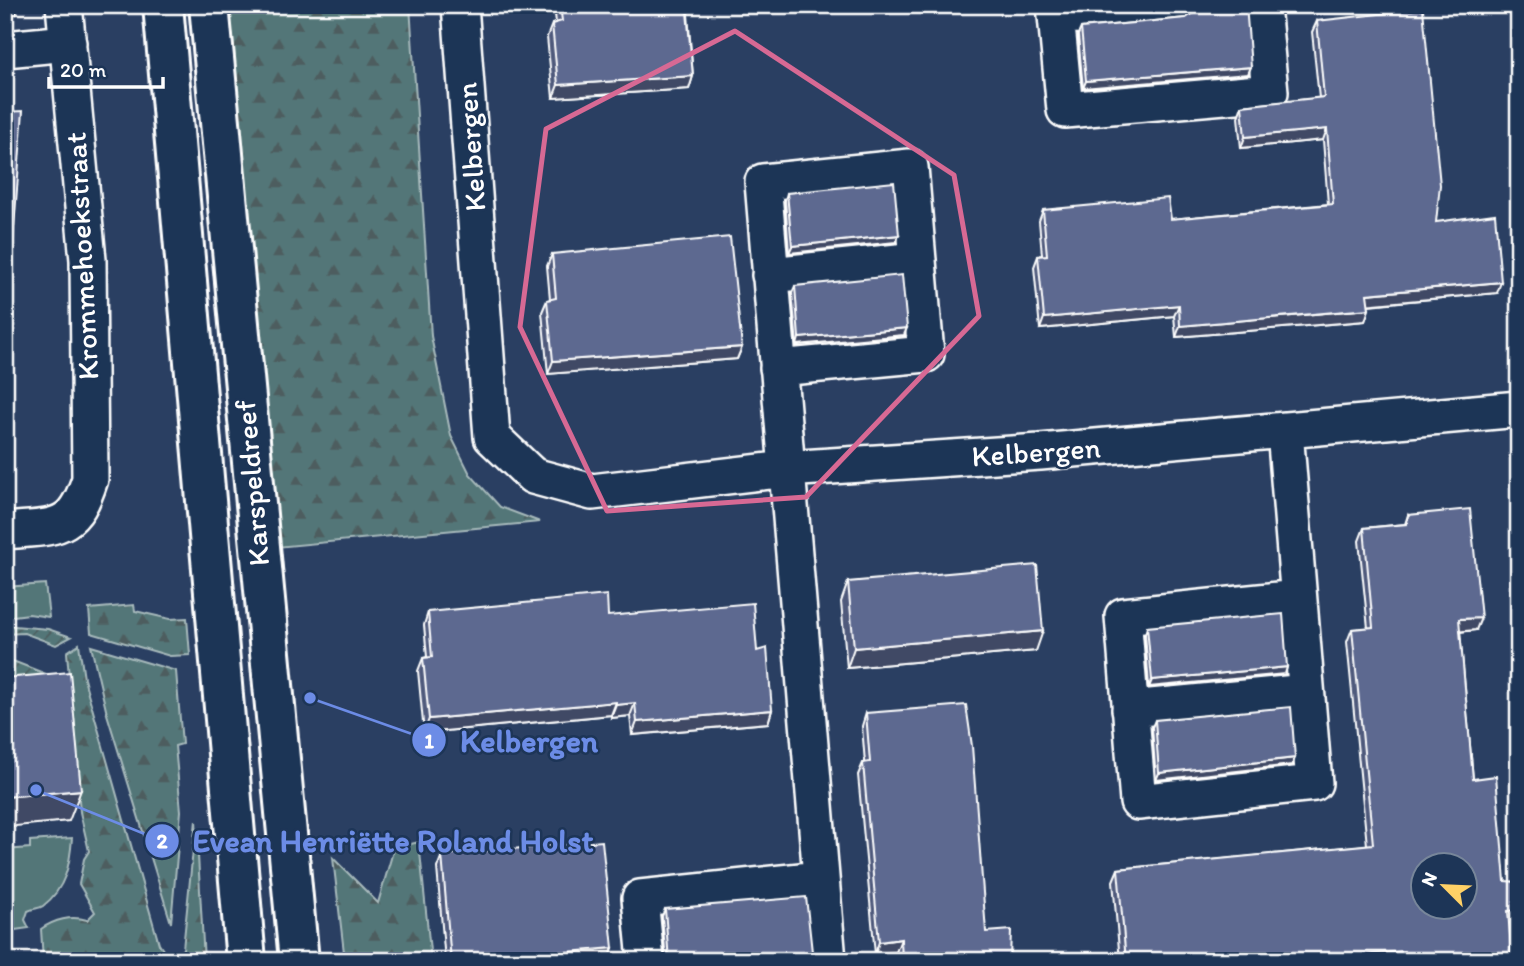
<svg xmlns="http://www.w3.org/2000/svg" width="1524" height="966" font-family="Itim,sans-serif">
<defs>
<pattern id="forest-firs" width="22" height="20" patternUnits="userSpaceOnUse" patternTransform="scale(1.75)"><rect width="22" height="20" fill="#527678"/><path d="M5 1l3.5 6h-7zM16 11l3.5 6h-7z" fill="#4e5d5e"/></pattern>
<pattern id="garden-furrows" width="10" height="10" patternUnits="userSpaceOnUse" patternTransform="scale(1.75)"><rect width="10" height="10" fill="#527678"/><path d="M-1 1l2-2M0 10L10 0M9 11l2-2" fill="none" stroke="#4e5d5e"/></pattern>
</defs>
<rect width="100%" height="100%" fill="#2a3f62"/>
<filter id="ink" filterUnits="userSpaceOnUse"><feTurbulence type="fractalNoise" baseFrequency=".0143" numOctaves="2"/><feDisplacementMap in="SourceGraphic" scale="14" xChannelSelector="R" yChannelSelector="G"/><feConvolveMatrix kernelMatrix="1 2 1 2 8 2 1 2 1" color-interpolation-filters="sRGB"/></filter>
<g filter="url(#ink)">
<path fill="#527678" stroke="#a8babc" stroke-width="2" d="M45 584 49 617 29 614 5 617V587Z
M72 838C70 864 66 888 43 906 39 909 34 908 28 911L25 920 29 928 15 930 5 924V850L30 848V841Z"/>
<path fill="url(#forest-firs)" stroke="#a8babc" stroke-width="2" d="M225 5H410L431 336 451 436 470 474 500 507 540 522 266 548Z
M134 605 135 611 170 619 187 618 190 655 170 656 91 633 89 609Z
M79 644 84 679 159 944 167 956H175L183 949 196 820 204 961H43L41 929C54 920 71 915 87 920L95 912 79 884 84 859 89 851 80 812 67 652Z
M91 646 176 671 182 744 175 746 181 811 171 923 107 714Z
M419 842 431 961H345L333 858 378 903 394 848Z"/>
<path fill="url(#garden-furrows)" stroke="#a8babc" stroke-width="2" d="M14 626 48 629 71 637 56 645 24 633 5 634V628Z
M5 658 59 679 5 702Z"/>
<g fill="none" stroke-linecap="round" stroke-linejoin="round">
<g stroke="#fff" stroke-width="40">
<path id="minor" d="M460 5 492 437 533 476 592 492 786 469 1040 452 1519 409
M1055 5 1065 110 1270 92 1262 5
M1056 17 1181 5
M5 49 68 43
M770 275 918 260
M778 368 926 354 910 167 763 182 828 961
M1285 431 1314 783 1138 802 1123 616 1298 598
M5 531C56 526 73 532 90 479L88 260 64 5
M1130 709 1306 692
M646 961 640 898 820 879"/>
</g>
<g stroke="#fff" stroke-width="44">
<path id="tertiary" d="M163 5 246 961
M209 5 299 961"/>
</g>
<use href="#minor" stroke="#1d3557" stroke-width="35"/>
<use href="#tertiary" stroke="#1d3557" stroke-width="38"/>
</g>
<path fill="#505a7c" stroke="#fff" stroke-width="2" d="M554 5H691L688 14 693 76 689 89 553 98 547 37 552 24 556 23Z
M1200 5H1246L1248 74 1083 88 1078 35 1081 28 1186 18 1200 8Z
M1317 21 1436 222 1497 293 1368 305 1369 309 1365 321 1176 337 1174 316 1040 329 1034 267 1038 256 1042 255 1039 221 1043 210 1171 219 1328 204 1323 140 1241 148 1238 117 1242 106 1319 98 1312 32Z
M787 193 899 235 896 242 789 253 785 200Z
M552 254 742 347 737 359 548 374 542 312 547 300 550 299 547 266Z
M795 286 904 335 797 345 792 293Z
M1408 515 1476 630 1460 632 1473 779 1509 923 1512 961H1120L1113 881 1118 869 1367 845 1347 642 1352 629 1368 628 1359 541 1364 528 1405 524Z
M848 582 1036 651 847 668 841 602Z
M428 612 608 616 757 651 772 710 768 723 632 735 630 716 611 718V715L424 733 418 671 423 658 427 657 424 625Z
M1147 627 1287 667 1285 674 1149 687 1145 634Z
M866 713 986 932 1010 961H897L896 952 875 954 858 775 863 763H865L862 726Z
M1155 720 1292 765 1156 780 1152 727Z
M442 855 609 960 445 961 437 868Z
M665 909 813 961H666L662 916Z"/>
<path fill="#414a65" stroke="#fff" stroke-width="2" d="M5 5H19L16 14 5 15Z
M1251 67 1248 74 1083 88 1086 81Z
M693 76 689 89 553 98 558 85Z
M1327 129 1323 140 1241 148 1245 137Z
M899 235 896 242 789 253 792 246Z
M5 254H12L7 268H5Z
M1501 282 1497 293 1363 305 1367 294Z
M1179 305 1174 316 1040 329 1044 318Z
M1369 309 1365 321 1176 337 1180 326Z
M907 328 904 335 797 345 799 338Z
M742 347 737 359 548 374 553 361Z
M1481 618 1476 630 1454 632 1459 619Z
M1043 631 1036 651 847 668 854 648Z
M1287 667 1285 674 1149 687 1152 680Z
M616 702 611 715 424 733 429 719Z
M635 703 630 716 611 718 616 705Z
M772 710 768 723 632 735 637 722Z
M1295 758 1292 765 1156 780 1159 773Z
M81 790 69 821 5 827V797Z
M1519 910V922L1503 924 1508 911Z
M901 939 896 952 875 954 879 942Z
M613 948 609 960 469 961Z
M1404 951 1400 961H1297Z"/>
<path fill="#5d6990" stroke="#fff" stroke-width="2" fill-rule="evenodd" d="M560 5H690L687 12 693 76 558 85 552 24 562 21Z
M1202 5H1246L1251 67 1086 81 1081 28 1186 18 1202 7Z
M1423 9 1440 185 1436 222 1495 214 1501 282 1367 294 1369 309 1180 326 1179 305 1044 318 1038 256 1047 255 1043 210 1168 198 1171 219 1333 204 1327 129 1245 137 1242 106 1324 97 1317 21Z
M23 111 12 254H5V112Z
M894 182 899 235 792 246 787 193Z
M730 237 742 347 553 361 547 300 556 298 552 254Z
M902 275 907 328 799 338 795 286Z
M1470 509 1481 618 1459 619 1473 779 1496 776 1505 881 1519 882V910L1508 911 1512 961H1404V951L1297 961H1126L1118 869 1373 844 1352 629 1373 627 1364 528 1407 524 1408 515ZM1423 864H1465V906H1423Z
M1037 565 1043 631 854 648 848 582Z
M607 595 608 616 753 603 757 651 767 648 772 710 637 722 635 703 616 705V702L429 719 423 658 432 657 428 612Z
M1283 614 1287 667 1152 680 1147 627Z
M70 672 81 790 5 797V678Z
M966 705 972 746 986 932 1011 930 1010 961H902L901 939 879 942 863 763 870 762 866 713Z
M1291 707 1295 758 1159 773 1155 720Z
M602 841 613 948 469 961H451L442 855Z
M806 897 813 961H669L665 909Z"/>
</g>
<path fill="none" stroke="#d76994" stroke-width="5" stroke-linejoin="round" d="M735 31 954 175 979 316 806 497 607 511 520 327 546 129Z"/>
<g text-anchor="middle" stroke-width="5" stroke-linejoin="round" paint-order="stroke">
<g font-size="30" fill="#fff" stroke="#1d3557">
<text transform="translate(471 147) rotate(-94)" y="10">Kelbergen</text>
<text transform="translate(82 256) rotate(-93)" y="10">Krommehoekstraat</text>
<text transform="translate(1036 452) rotate(-4)" y="10">Kelbergen</text>
<text transform="translate(252 483) rotate(-95)" y="10">Karspeldreef</text>
</g>
</g>
<path fill="none" stroke="#6c8ce6" stroke-width="2.5" d="M310 698L429 740M36 790L162 841"/>
<g fill="#6c8ce6" stroke="#1d3557" stroke-width="2.5">
<circle cx="310" cy="698" r="7"/>
<circle cx="36" cy="790" r="7"/>
<circle cx="429" cy="740" r="18"/>
<circle cx="162" cy="841" r="18"/>
</g>
<g font-size="21" text-anchor="middle" font-weight="bold" fill="#fff">
<text x="429" y="748">1</text>
<text x="162" y="848">2</text>
</g>
<g font-size="32" text-anchor="middle" font-weight="bold" fill="#6c8ce6" stroke="#1d3557" stroke-width="5" stroke-linejoin="round" paint-order="stroke">
<text x="529" y="752">Kelbergen</text>
<text x="393" y="852">Evean Henriëtte Roland Holst</text>
</g>
<rect width="1524" height="966" fill="none" stroke="#1d3557" stroke-width="28"/>
<rect x="14" y="14" width="1496" height="938" fill="none" stroke="#fff" stroke-width="2.5" filter="url(#ink)"/>
<g transform="translate(1444 886) rotate(294)"><circle r="33" fill="#1d3557" stroke="#77869a" stroke-width="2"/>
<path d="M0-5L12 26L0 18L-12 26Z" fill="#ffd166"/>
<text y="-10" font-size="19" font-weight="bold" text-anchor="middle" fill="#ffffff">N</text>
</g>
<path d="M49 77v10h114v-10" fill="none" stroke="#ffffff" stroke-width="3.5"/>
<text x="60" y="77" font-size="21" fill="#ffffff" stroke="#1d3557" stroke-width="5" paint-order="stroke">20 m</text>
</svg>
